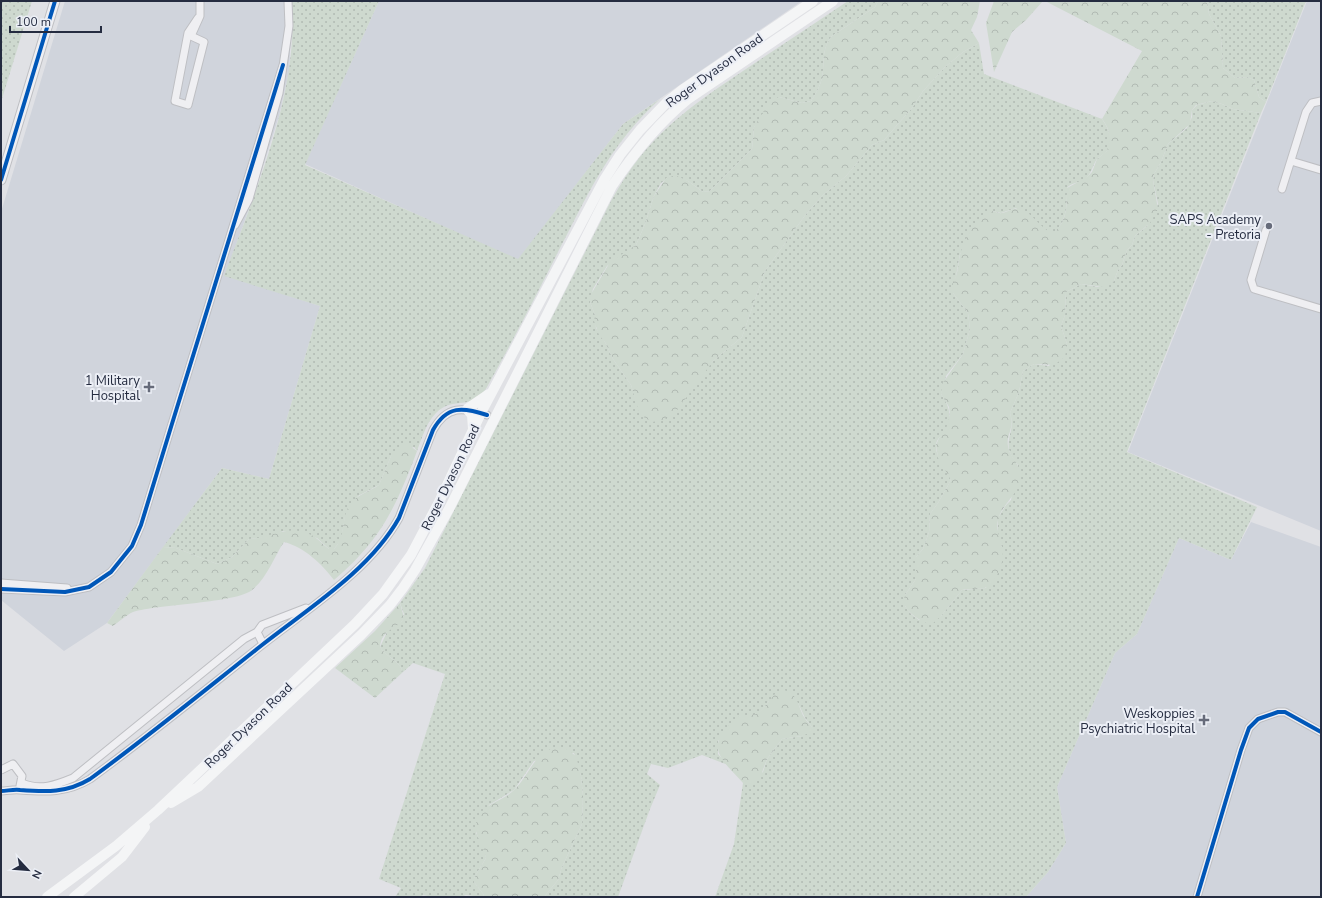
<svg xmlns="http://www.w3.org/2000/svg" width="1322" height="898" font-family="'Nunito Sans',sans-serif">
<defs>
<pattern id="grass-dots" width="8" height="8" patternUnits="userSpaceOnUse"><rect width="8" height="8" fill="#ced9cf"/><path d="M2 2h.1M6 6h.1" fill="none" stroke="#b1bab3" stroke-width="1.8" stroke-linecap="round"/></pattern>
<pattern id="forest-crowns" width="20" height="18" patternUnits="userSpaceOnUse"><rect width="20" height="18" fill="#ced9cf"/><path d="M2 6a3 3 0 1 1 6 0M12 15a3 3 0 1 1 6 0" fill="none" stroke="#b1bab3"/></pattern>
</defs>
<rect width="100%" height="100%" fill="#e0e1e5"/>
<path fill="#d0d4dc" d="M65 1H291L292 13 289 72 279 116 254 195 225 275 320 306 269 479 222 468 107 623 64 651 1 600V212Z
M379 1H802L623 124 518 260 305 164Z
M1307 1H1321V531L1128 452Z
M1251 522 1321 547V897H1026L1048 872 1066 843 1057 787 1115 653 1137 634 1179 538 1231 560Z"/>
<path fill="url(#grass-dots)" d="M1 1H32L1 102Z
M291 1H379L305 165 518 259 623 124 660 99C609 145 587 196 556 256 534 300 511 344 487 387 472 412 454 395 436 413 426 423 422 438 417 451L414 447 391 456 379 485 358 496 345 517 341 540 334 549H329L317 538 283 531C273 537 261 538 249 539L232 557 217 564 176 548 163 547 222 468 269 479 320 306 224 276C254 195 301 88 291 1Z
M848 1H878L875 7 832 36C821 48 825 64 822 78 820 86 816 94 811 101L802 103 779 97 754 127 752 149 710 191 703 192 688 181 670 176 661 183 654 196 645 224 636 245 607 266 593 289 590 302 595 315 596 328 605 342 613 359 631 385 641 415 701 374 713 361 742 337 765 271 806 214 823 195 846 176 872 145 884 140 912 108 923 91 945 67 963 52 979 43 984 74 1102 119C1108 127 1114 141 1107 151 1105 154 1100 156 1097 159 1092 166 1092 174 1084 180 1078 183 1071 183 1067 188 1067 207 1067 220 1053 235L1044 230 1016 208 1001 213 992 211 960 254 953 293 968 313 970 329 963 354 946 376 941 394C949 405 953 417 946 430 943 435 936 438 936 446 936 460 947 467 951 480L938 503 930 514 929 532 923 549 916 557V579L905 595V606L911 614 919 620 941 616 962 590 986 588 1002 547 998 536V518L1006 505 1011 500 1018 465C998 442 1017 435 1010 413L1019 392 1023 371 1034 364 1049 366 1067 344 1061 326 1065 315 1066 292 1081 284 1098 287 1114 281 1118 270 1122 265 1127 250 1132 245 1135 236 1147 226 1158 204 1153 180 1154 174 1161 162 1168 144 1187 128 1192 117V110L1197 105 1212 101 1222 104 1233 109 1261 113 1127 452 1257 507 1231 560 1179 538 1137 634 1115 653 1057 787 1066 843 1048 872 1026 897H715L734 844 743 783 748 782 763 772 767 759 782 739 802 736 812 727 805 718 798 703 769 701 759 714 739 717 718 741V754L728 765 702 755 668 768 651 764 647 774 660 785 650 809 618 897H544L558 880 562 867 582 824 583 796 581 776 574 753 534 761 514 790 489 805 476 833 485 849 486 858 474 878V882L484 895 482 897 466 895 460 897H433L423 895 421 897H395L401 888 379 879 445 674 413 663 403 672C399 660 386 657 380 647L388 630 402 621 404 614 400 603 425 568 611 201C648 134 688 108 749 67 782 45 815 23 848 1Z
M1207 1H1306L1266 102 1259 97 1254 80 1247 77 1235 78 1223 68 1221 36 1209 14Z"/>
<path fill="url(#forest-crowns)" d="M878 1H980L977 17 971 30 979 43 963 52 945 67 923 91 912 108 884 140 872 145 846 176 823 195 806 214 765 271 742 337 713 361 675 413 663 420 652 422 640 415 631 385 613 359 605 342 599 335 594 321 595 315 590 302V296L610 262 636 245 645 224 654 196 666 178 670 176H677L688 181 703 192 710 191 752 149 754 127 770 101 779 97 802 103 811 101C816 94 820 86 822 78 825 63 821 48 832 36L875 7Z
M994 1H1043L1026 20 1012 32 994 72 986 23Z
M1045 1H1207L1209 14 1221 36 1223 68 1235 78 1247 77 1254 80 1259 97 1266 102 1261 113 1233 109 1222 104 1212 101 1196 105 1192 110 1190 124 1168 144 1161 162 1154 174 1153 180 1158 209 1150 223 1135 236 1132 245 1127 250 1122 265 1118 270 1114 281 1109 285 1103 287 1081 284 1066 292 1065 315 1061 326 1067 344 1065 357 1054 365 1034 364 1023 371 1019 392 1010 413C1015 429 1006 434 1008 446 1010 458 1021 464 1020 476 1019 496 1002 503 998 520 996 530 1000 537 1002 547 1005 559 999 575 991 584 984 592 971 587 962 590L941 616 931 625C919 620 909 615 903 602L905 595 916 579V557L923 549 929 532 930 514 938 503 951 480 938 458 936 445 939 438 946 429 950 414 949 407 941 394 942 384 963 354 970 329 968 313 953 293 951 286C959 274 957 268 960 255 963 243 976 217 987 212 993 209 997 214 1002 213 1008 212 1013 207 1020 209 1032 212 1039 227 1053 234 1067 221 1067 207 1067 188L1087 177 1092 172 1097 159 1107 151C1111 138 1110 129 1102 119L1142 51Z
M402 443H406L417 451C396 507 381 540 334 580 322 564 304 547 284 542 274 557 267 578 252 590 237 603 159 604 133 612 126 615 119 622 113 626L107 623 163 547 176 548 217 564 232 557 249 539C270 538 289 524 309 534 317 537 322 544 329 549H334C347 536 340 515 352 502 359 494 370 491 379 485L391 456Z
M400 603 404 618C397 630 382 628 380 647 387 658 399 660 403 672L375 698 335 668 375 631Z
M781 690C797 690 798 706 804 717 806 721 810 724 812 727L811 732 802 736 782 739 767 759 760 778 753 783H743C729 766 706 752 725 730 729 725 733 720 738 717 744 715 753 715 759 713L775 694Z
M559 747 565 748 576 756 581 776 583 796 582 824 562 867 558 880 544 897H482L484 895 474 882V878L486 858C485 847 474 836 476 824 479 804 502 802 514 790 530 775 534 750 559 747Z"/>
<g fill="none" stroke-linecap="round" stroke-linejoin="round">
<g stroke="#bebfc3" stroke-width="9">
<path id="minor" d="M198 18 188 33 175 101 188 105 204 42 191 36 200 16V1
M1291 161 1321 170
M1282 189 1306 112 1312 103 1321 101
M235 225 249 199 279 93 289 26 288 1
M1266 230 1251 280 1254 289 1321 309
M1 583 67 588
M1 589 65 592 89 587 111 572 132 546 141 525 171 427 283 65
M257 632 262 625 306 608
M1 770 13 764 22 776 20 786
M22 783C40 791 56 785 73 778L244 639 257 632 263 644
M1 791C7 791 14 789 20 790 46 792 67 793 90 779 149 736 205 690 262 645 309 608 370 570 399 518L433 430C447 405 463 407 487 415
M1197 897 1241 750 1249 728 1258 719 1278 712H1285L1321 732"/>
</g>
<g stroke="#bebfc3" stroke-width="11">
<path id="tertiary" d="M1 180 55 1"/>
</g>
<use href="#minor" stroke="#efeff2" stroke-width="7"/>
<use href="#tertiary" stroke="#efeff2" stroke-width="9"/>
<path stroke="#f4f5f6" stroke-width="10" d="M473 429 472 415 467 409 489 394
M171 803 198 787 361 635 390 605 403 588 415 570 450 507 612 186C634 153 657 124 688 99L833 1
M47 897 116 846 158 810 355 624 383 594 411 555 440 500 481 413 604 180 620 155 640 130 667 102 682 90 813 1
M74 897 122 857 145 827"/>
<g stroke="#eceff6" stroke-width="6">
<path id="cycleway" d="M1 180 55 1
M1 589 65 592 89 587 111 572 132 546 141 525 171 427 283 65
M1 791C7 791 14 789 20 790 46 792 67 793 90 779 149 736 205 690 262 645 309 608 370 570 399 518L433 430C447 405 463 407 487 415
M1197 897 1241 750 1249 728 1258 719 1278 712H1285L1321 732"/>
</g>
<use href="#cycleway" stroke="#0057b8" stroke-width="4"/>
</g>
<g fill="#666b7a" stroke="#eceff6" stroke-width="1.5">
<circle cx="1269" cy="226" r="4"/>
<path d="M147 381h4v4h4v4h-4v4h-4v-4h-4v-4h4z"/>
<path d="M1202 714h4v4h4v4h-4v4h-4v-4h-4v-4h4z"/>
</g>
<g text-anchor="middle" stroke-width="4" stroke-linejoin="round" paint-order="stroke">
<g font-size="13" fill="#252c40" stroke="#eceff6">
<text transform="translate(714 70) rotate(-36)" y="5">Roger Dyason Road</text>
<text transform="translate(450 477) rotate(-64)" y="5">Roger Dyason Road</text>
<text transform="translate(248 725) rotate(-44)" y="5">Roger Dyason Road</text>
</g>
<g font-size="13" fill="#252c40" stroke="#eceff6" text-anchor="end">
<text x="1261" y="224">SAPS Academy<tspan x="1261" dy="15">- Pretoria</tspan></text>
<text x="140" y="385">1 Military<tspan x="140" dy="15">Hospital</tspan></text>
<text x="1195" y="718">Weskoppies<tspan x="1195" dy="15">Psychiatric Hospital</tspan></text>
</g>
</g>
<rect width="1322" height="898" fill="none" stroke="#252c40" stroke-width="4"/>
<g transform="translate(28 870) rotate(116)" stroke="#eceff6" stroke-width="3" paint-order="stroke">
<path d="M0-3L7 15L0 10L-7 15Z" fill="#252c40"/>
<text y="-6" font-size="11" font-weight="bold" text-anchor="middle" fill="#252c40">N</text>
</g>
<path d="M10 26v6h91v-6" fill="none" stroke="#252c40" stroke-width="2"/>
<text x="16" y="26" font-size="12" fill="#252c40" stroke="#eceff6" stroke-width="3" paint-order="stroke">100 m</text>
</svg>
